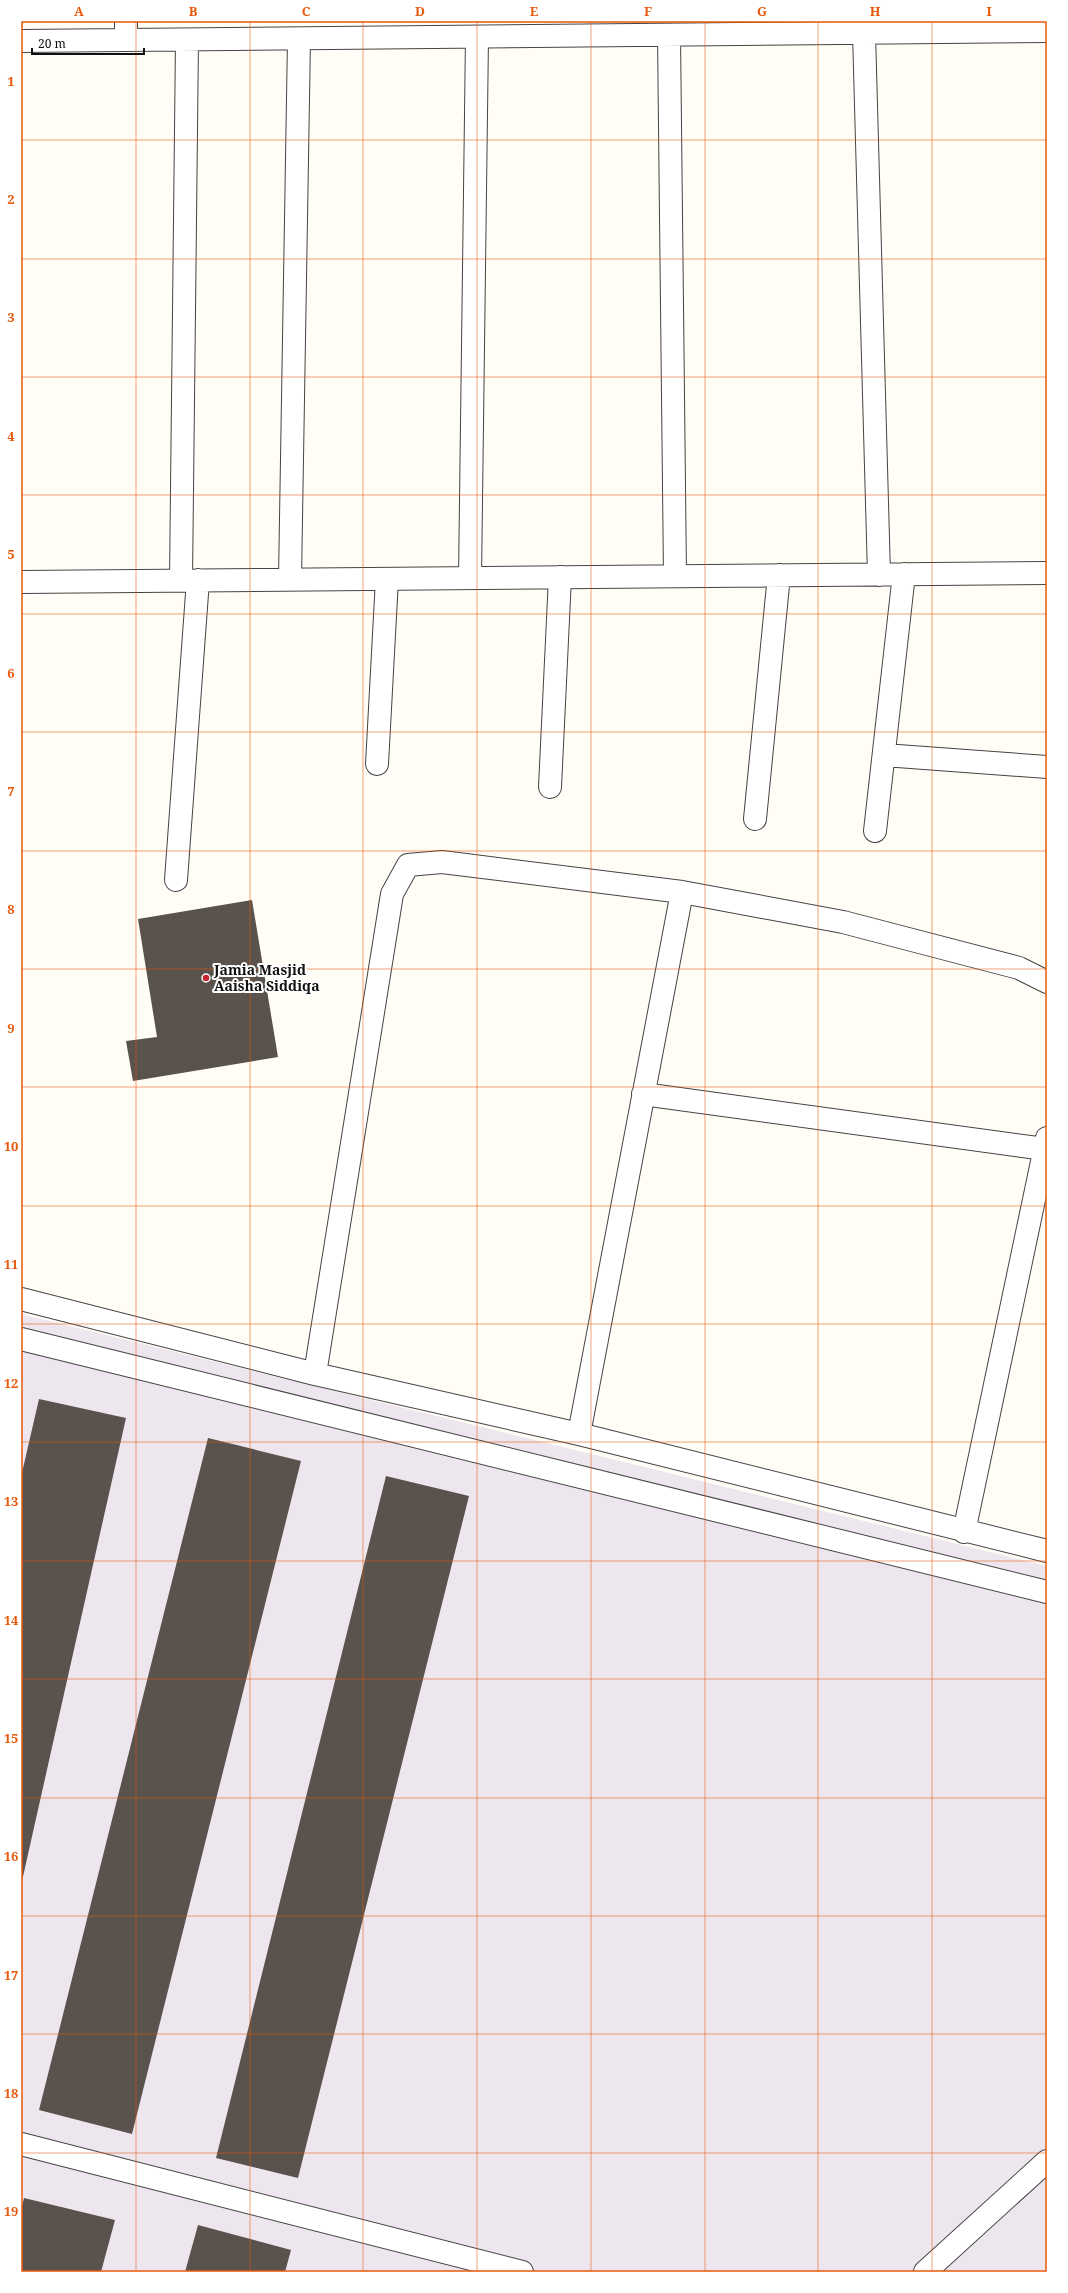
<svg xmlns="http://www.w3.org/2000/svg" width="1068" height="2293" font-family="'Noto Serif',serif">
<rect width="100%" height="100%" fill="#fffdf5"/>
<path fill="#eee6ef" d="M21 1314 1047 1566V2272H21Z"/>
<path fill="#5a524d" d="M252 900 278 1057 133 1081 126 1041 157 1037 138 919Z
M39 1399 126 1418 22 1881 21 1477Z
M208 1438 301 1461 132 2134 39 2110Z
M386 1476 469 1496 298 2178 216 2158Z
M24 2198 115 2220 101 2272H21V2211Z
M198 2225 291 2250 285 2272H185Z"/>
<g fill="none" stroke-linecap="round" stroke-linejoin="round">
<g stroke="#444" stroke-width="24">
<path id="service" d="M21 1339 1047 1592
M21 2144 522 2272
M925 2272 1047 2161"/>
</g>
<g stroke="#444" stroke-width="24">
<path id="minor" d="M864 33 879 575
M669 35 675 576
M126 40V21
M21 41 1047 31
M470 578 477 37
M290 579 299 39
M181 580 187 40
M21 582 1047 573
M884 755 1047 767
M377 764 387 579
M550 787 560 577
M755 819 779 575
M875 831 904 574
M176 880 198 580
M643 1094 1045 1149
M21 1299 315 1374 579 1434 1047 1551
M315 1374 392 894 408 865 442 862 682 892 843 922 1019 968 1047 982
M579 1434 682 892
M964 1532 1047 1138"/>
</g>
<use href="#service" stroke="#fff" stroke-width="22"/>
<use href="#minor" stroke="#fff" stroke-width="22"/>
</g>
<path fill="none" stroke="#e8590c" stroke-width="1" stroke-opacity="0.55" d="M136 21V2272M250 21V2272M363 21V2272M477 21V2272M591 21V2272M705 21V2272M818 21V2272M932 21V2272M21 140H1047M21 259H1047M21 377H1047M21 495H1047M21 614H1047M21 732H1047M21 851H1047M21 969H1047M21 1087H1047M21 1206H1047M21 1324H1047M21 1442H1047M21 1561H1047M21 1679H1047M21 1798H1047M21 1916H1047M21 2034H1047M21 2153H1047"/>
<circle fill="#c4262e" stroke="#fff" stroke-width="1.5" cx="206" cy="978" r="4"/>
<g text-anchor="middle" stroke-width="4" stroke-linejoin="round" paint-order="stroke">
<g font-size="14" font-weight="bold" fill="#111" stroke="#fff" text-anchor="start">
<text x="214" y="975">Jamia Masjid<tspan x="214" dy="16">Aaisha Siddiqa</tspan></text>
</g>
</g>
<rect width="1068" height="2293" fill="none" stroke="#ffffff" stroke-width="44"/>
<path d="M32 48v6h112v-6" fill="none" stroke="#111111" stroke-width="2"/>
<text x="38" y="48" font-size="12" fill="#111111" stroke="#ffffff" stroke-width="3" paint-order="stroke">20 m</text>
<rect x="22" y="22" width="1024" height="2249" fill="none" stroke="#e8590c" stroke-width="1.5"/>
<g font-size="13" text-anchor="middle" font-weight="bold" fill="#e8590c">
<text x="79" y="16">A</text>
<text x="193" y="16">B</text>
<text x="306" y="16">C</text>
<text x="420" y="16">D</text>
<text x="534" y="16">E</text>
<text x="648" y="16">F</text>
<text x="762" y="16">G</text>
<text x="875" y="16">H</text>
<text x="989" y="16">I</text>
<text x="11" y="86">1</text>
<text x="11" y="204">2</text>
<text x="11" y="322">3</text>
<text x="11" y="441">4</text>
<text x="11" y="559">5</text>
<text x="11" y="678">6</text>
<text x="11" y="796">7</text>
<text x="11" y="914">8</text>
<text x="11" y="1033">9</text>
<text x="11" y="1151">10</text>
<text x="11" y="1269">11</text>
<text x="11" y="1388">12</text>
<text x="11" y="1506">13</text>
<text x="11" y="1625">14</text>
<text x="11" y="1743">15</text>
<text x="11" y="1861">16</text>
<text x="11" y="1980">17</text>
<text x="11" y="2098">18</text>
<text x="11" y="2216">19</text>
</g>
</svg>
